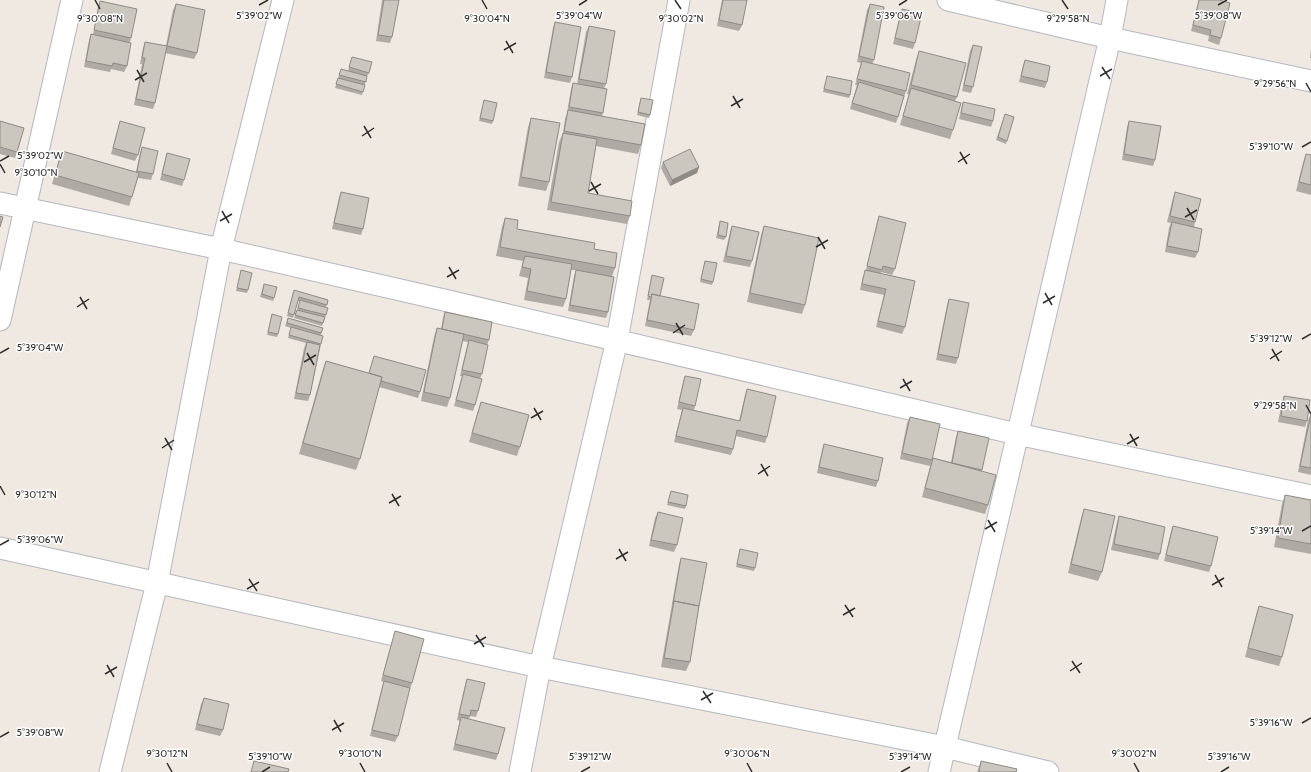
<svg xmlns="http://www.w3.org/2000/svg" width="1311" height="772" font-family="Cabin,sans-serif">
<rect width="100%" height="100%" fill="#efe9e1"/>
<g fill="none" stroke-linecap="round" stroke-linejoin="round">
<g stroke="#b4b7c1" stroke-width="23">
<path id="street" d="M948 0 1110 38 1311 81
M0 203 221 249 444 300 1017 434 1311 496
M0 320 72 0
M0 548 540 667 945 747 1048 772
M110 772 157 583 221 249 283 0
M520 772 540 667 617 340 679 0
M939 772 1110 38 1117 0"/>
</g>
<use href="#street" stroke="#fff" stroke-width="21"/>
</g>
<path fill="#afaba4" d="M382 0H399L392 37 390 43 376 41Z
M722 0H747L742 25 739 31 717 26Z
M1199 0H1219L1221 38 1219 45 1208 41 1209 36 1191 31Z
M100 1 131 38 130 42 127 66 124 72 111 69 110 72 84 67 89 40 91 34 93 35 98 7Z
M176 4 197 53 194 59 165 53 155 103 153 109 134 105 142 64H140L143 48 145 42 166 46 173 10Z
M870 4 874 60 872 64 906 91 896 123 850 109 857 85H855L861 63 857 62 867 10Z
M902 9 915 43 913 49 893 44 900 15Z
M555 22 572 77 570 83 544 78 553 28Z
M589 26 606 84 604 88 603 113 602 116 641 145 638 154 596 146 588 193 630 216 627 224 547 210 559 142 563 133 565 119 567 113 571 89 573 83 577 84 586 32Z
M973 45V87L971 93 962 91 970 51Z
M1311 49V58H1310Z
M919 51 957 97 955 101 953 130 950 139 900 125 909 94H907L916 60Z
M351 60 369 73 367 76 348 71Z
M1025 60 1047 82 1045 88 1019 82 1023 66Z
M341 69 367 76 362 95 335 88Z
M827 76 850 95 849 98 823 92Z
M641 98 650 115 649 118 637 115Z
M484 100 493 121 492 124 479 121Z
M963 102 993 121 991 127 959 119Z
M1005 114 1014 117 1006 144 996 140Z
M531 118 549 182 546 191 518 186 528 127Z
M0 121 17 152 15 158 0 154Z
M120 121 138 155 135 161 111 154Z
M1129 121 1155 160 1153 166 1122 160 1127 127Z
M142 147 153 174 151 180 138 178 132 197 129 206 52 184 59 160 62 151 136 172 140 153Z
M167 153 184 180 182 186 160 180Z
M1306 154 1311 155V195L1296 191 1303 163Z
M663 162 699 167 697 173 670 186 661 168Z
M341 192 363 229 361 235 332 229 339 198Z
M1175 192 1195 222 1194 227 1198 252 1195 258 1165 252 1169 228 1171 223 1167 222 1173 198Z
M879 216 895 269 892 275 881 272V273L905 327 902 334 876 327 884 295 860 290 863 276 866 270 877 222Z
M505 218 517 229 594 249 615 268 612 276 608 312 606 318 568 311 574 276 576 270H571L566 299 563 307 524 300 528 278 519 276 523 261 496 256 502 227Z
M720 221 726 237 724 240 716 238Z
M732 226 752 261 750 267 723 262 730 232Z
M764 226 805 305 802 314 747 302 761 235Z
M705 261 713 282 712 285 700 282Z
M241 270 248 290 247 293 236 291Z
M652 275 660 296 694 330 691 336 645 326 650 300H647Z
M263 287 274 298 273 301 260 297Z
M293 293 328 300 326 307V315L322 326 294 318 297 310 300 301H298L293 318 287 316Z
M949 299 958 358 956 364 936 360 947 305Z
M445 312 489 340 487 345 482 374 480 379 475 405 473 411 454 406 462 376H460L468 342 462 341 450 398 447 407 421 401 434 337 437 328 441 329 443 318Z
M272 314 278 334 277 337 267 335Z
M288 318 323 328 321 335V344L310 395 308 401 294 399 304 348 306 343 288 338 291 328 285 326Z
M374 356 420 392 418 398 379 387 360 459 356 470 299 454 322 372 326 361 369 373Z
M685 376 695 406 694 410 739 421 745 395 747 389 767 437 765 443 736 436 733 449 731 455 674 442 682 410 677 409 683 382Z
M1284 396 1307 421 1305 427 1278 422 1282 402Z
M481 402 520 447 517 456 469 442 478 411Z
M1311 414V475L1298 472 1308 420Z
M910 417 932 460 930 466 900 459 907 423Z
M958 431 982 471 988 505 985 514 922 497 930 467 933 458 951 462 956 437Z
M824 444 878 481 876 487 817 473 822 450Z
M671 491 686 506 685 509 667 505Z
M1285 495 1311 500V554L1274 547 1282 504Z
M1084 509 1102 572 1098 581 1068 573 1081 518Z
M658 512 677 545 674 552 649 546 655 518Z
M1119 516 1160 554 1158 560 1111 550 1117 522Z
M1173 526 1211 566 1209 572 1164 561 1171 532Z
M740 549 755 568 754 571 736 567Z
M681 558 699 606 690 662 686 671 661 667 679 564Z
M1259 606 1282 657 1279 666 1245 657 1256 615Z
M395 631 412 683 410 689H409L398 736 395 742 370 736 382 687 384 682 381 681Z
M467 679 478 711 476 717 470 716 469 719 498 754 496 760 453 750 460 721 457 720 465 685Z
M204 698 223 730 220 736 195 730 201 704Z
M981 761 1016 772H977Z"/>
<path fill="#8e8b86" d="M699 167 697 173 670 186 672 180Z"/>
<path fill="#cbc7bf" stroke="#8e8b86" d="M384 0H399L392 37 378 35Z
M723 0H747L742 25 719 20Z
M1199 0H1219L1230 3 1221 38 1210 35 1211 30 1193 25Z
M100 1 137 9 131 38 94 30Z
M176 4 205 10 197 53 167 46Z
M870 4 884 7 874 60 859 56Z
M902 9 922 13 915 43 895 38Z
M555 22 581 27 572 77 546 72Z
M589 26 615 31 606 84 579 79Z
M91 34 131 43 127 66 113 63 112 66 86 61Z
M145 42 167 46 155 103 136 99 145 58H142Z
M973 45 982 47 973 87 964 85Z
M919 51 966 63 957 97 911 85Z
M352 57 372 62 369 73 349 67Z
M1025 60 1050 66 1047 82 1021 76Z
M862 61 910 73 906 91 857 79Z
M341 69 367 76 366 82 339 75Z
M827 76 852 81 850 95 824 89Z
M338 78 365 85 363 92 336 84Z
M859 82 904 96 898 117 852 103Z
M573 83 607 89 603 113 569 107Z
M911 88 961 103 953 130 903 116Z
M641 98 653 100 650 115 638 112Z
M484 100 497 103 493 121 480 118Z
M963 102 995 109 993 121 961 113Z
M568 110 645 124 641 145 564 131Z
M1005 114 1014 117 1007 141 998 137Z
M531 118 560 123 549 182 521 177Z
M0 121 24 128 17 152 0 147Z
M120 121 145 128 138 155 113 148Z
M1129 121 1161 126 1155 160 1124 154Z
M563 133 597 139 588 193 632 201 630 216 551 202Z
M142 147 158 151 153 174 137 171Z
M690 149 699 167 672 180 663 162Z
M62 151 139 173 132 197 55 175Z
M167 153 190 159 184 180 162 174Z
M1306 154 1311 155V185L1299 182Z
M341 192 369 198 363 229 334 223Z
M1175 192 1201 199 1195 222 1170 216Z
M0 216 3 217 0 227Z
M879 216 906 223 895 269 883 266 882 270 867 266Z
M505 218 518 220 517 229 595 243 594 249 617 253 615 268 500 247Z
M720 221 728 223 726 237 718 235Z
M1172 222 1202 229 1198 252 1167 246Z
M732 226 759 232 752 261 726 256Z
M764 226 819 238 805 305 750 293Z
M525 256 572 264 566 299 527 291 531 269 522 267Z
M705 261 717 263 713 282 701 279Z
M241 270 252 273 248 290 237 288Z
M576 270 614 277 608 312 570 305Z
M865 270 915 281 905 327 878 321 886 289 862 284Z
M652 275 664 278 660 296 652 294 651 297 648 296Z
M264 284 277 287 274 298 262 294Z
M294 290 328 300 327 305 299 297 294 315 288 313Z
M652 294 699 304 694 330 647 320Z
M949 299 969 303 958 358 938 354Z
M300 300 328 308 326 315 298 308Z
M297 310 325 317 323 323 295 315Z
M445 312 492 322 489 340 442 329Z
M272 314 282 317 278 334 268 332Z
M288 318 323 328 321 333 287 323Z
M291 327 323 336 321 344 289 335Z
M437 328 464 334 450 398 424 392Z
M469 340 488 345 482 374 462 370Z
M307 342 320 345 310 395 296 393Z
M374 356 426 370 420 392 381 381 382 377 369 373Z
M326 361 382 377 360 459 303 443Z
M463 374 482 379 475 405 456 400Z
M685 376 701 379 695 406 679 402Z
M747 389 776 396 767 437 737 430 733 449 676 436 683 408 740 421Z
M1284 396 1310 400 1307 421 1281 416Z
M481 402 529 415 520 447 472 433Z
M1311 414V468L1300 466Z
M910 417 940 424 932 460 902 453Z
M958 431 989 438 982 470 952 463Z
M824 444 883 458 878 481 819 467Z
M933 458 996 475 988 505 925 488Z
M671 491 688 495 686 506 668 502Z
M1285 495 1311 500V544L1278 538Z
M1084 509 1115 516 1102 572 1071 564Z
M658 512 683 518 677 545 651 540Z
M1119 516 1165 527 1160 554 1114 544Z
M1173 526 1218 537 1211 566 1166 555Z
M740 549 758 553 755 568 737 564Z
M681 558 707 563 699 606 674 601 673 604Z
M674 601 699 606 690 662 664 658Z
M1259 606 1293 615 1282 657 1248 648Z
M395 631 424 639 412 683 383 675Z
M467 679 485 683 478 711 471 710 470 716 459 714Z
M384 681 410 688 398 736 372 730Z
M204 698 229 704 223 730 197 724Z
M461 717 505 728 498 754 455 744Z
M254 761 289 769 288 772H251Z
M981 761 1017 769 1016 772H979Z"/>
<path fill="none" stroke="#2e2e2e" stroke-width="1.5" d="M95 0 100 9M482 0 487 9M675 0 681 9M1062 0 1068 9M259 5 268 0M579 5 587 0M899 5 907 0M1218 5 1227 0M506 41 513 53M504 50 516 43M1102 67 1110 79M137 70 144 82M1100 76 1112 69M135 80 147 73M1306 83 1311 92M733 96 740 108M731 106 743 99M364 126 371 138M362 136 374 128M1302 147 1311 142M960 152 967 164M0 161 9 156M958 162 970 154M0 164 5 173M591 182 598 194M589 191 601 184M1187 208 1194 220M222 211 229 223M1185 217 1197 210M220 221 232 214M818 237 825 249M816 247 828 240M449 267 456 279M447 277 459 270M1045 293 1052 305M80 297 87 309M1043 303 1055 296M77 307 89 299M676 323 683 335M673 333 685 325M1302 339 1311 334M1272 349 1279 361M0 353 9 348M307 353 314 365M1270 359 1282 351M304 362 316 355M903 379 910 391M900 388 912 381M1306 405 1311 414M534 408 541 420M531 418 543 411M1130 434 1137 446M165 438 172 450M1127 444 1139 437M162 448 174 440M761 464 768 476M758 474 770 466M0 486 5 495M392 494 399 506M389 503 401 496M988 520 995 532M985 529 997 522M1302 531 1311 526M0 545 9 540M619 549 626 561M616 559 628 552M1215 575 1222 587M249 579 257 591M1212 585 1224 578M247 589 259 582M845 605 853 617M843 615 855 608M476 635 484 647M474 644 486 637M1072 661 1080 673M107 665 114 677M1070 671 1082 663M105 674 117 667M703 691 711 703M701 700 713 693M334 720 341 732M1302 723 1311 718M332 730 344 723M0 737 9 732M167 763 172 772M360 763 365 772M747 763 752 772M1134 763 1139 772M262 772 270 767M581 772 590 767M901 772 910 767M1221 772 1229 767"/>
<g font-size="10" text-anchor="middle" fill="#2e2e2e" stroke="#fff" stroke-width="3" stroke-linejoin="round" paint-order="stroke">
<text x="259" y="19">5°39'02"W</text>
<text x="579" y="19">5°39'04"W</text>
<text x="899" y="19">5°39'06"W</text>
<text x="1218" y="19">5°39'08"W</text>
<text x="100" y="22">9°30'08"N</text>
<text x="487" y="22">9°30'04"N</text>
<text x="681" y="22">9°30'02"N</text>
<text x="1068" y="22">9°29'58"N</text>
<text x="1275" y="87">9°29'56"N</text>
<text x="1271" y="150">5°39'10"W</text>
<text x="40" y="159">5°39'02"W</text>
<text x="36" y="176">9°30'10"N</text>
<text x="1271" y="342">5°39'12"W</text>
<text x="40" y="351">5°39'04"W</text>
<text x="1275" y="409">9°29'58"N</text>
<text x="36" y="498">9°30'12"N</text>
<text x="1271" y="534">5°39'14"W</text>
<text x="40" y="543">5°39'06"W</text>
<text x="1271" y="726">5°39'16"W</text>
<text x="40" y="736">5°39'08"W</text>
<text x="167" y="757">9°30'12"N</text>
<text x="360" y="757">9°30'10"N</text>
<text x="747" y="757">9°30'06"N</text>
<text x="1134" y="757">9°30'02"N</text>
<text x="270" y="760">5°39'10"W</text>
<text x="590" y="760">5°39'12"W</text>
<text x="910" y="760">5°39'14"W</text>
<text x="1229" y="760">5°39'16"W</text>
</g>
</svg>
